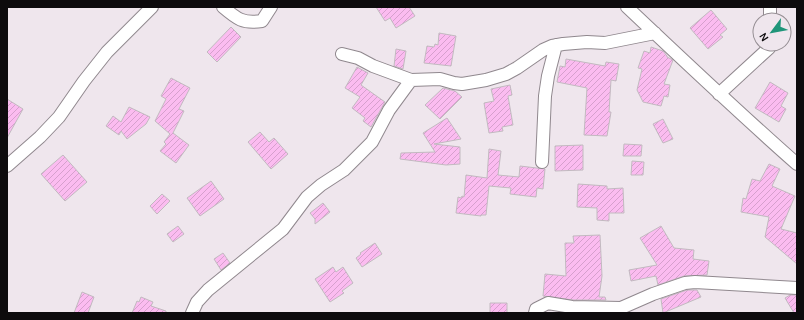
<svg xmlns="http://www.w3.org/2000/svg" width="804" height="320" font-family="Karla,sans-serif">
<defs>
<pattern id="building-hatch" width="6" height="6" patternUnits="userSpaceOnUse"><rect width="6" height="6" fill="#fbbcf0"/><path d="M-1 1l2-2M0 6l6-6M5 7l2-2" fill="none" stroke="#d6a0cd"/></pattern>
</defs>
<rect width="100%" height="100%" fill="#efe6ed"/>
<path fill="url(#building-hatch)" stroke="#c2bac0" d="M376 7H409L415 16 396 28 390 18 385 21Z
M711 10 727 29 720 35 723 37 708 49 690 28Z
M231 27 241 37 217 62 207 52Z
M439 33 456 36 451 66 424 63 427 46 434 47 435 44 438 45Z
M651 47 663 51 667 56V57L673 60 664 84 670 85 668 97 664 96 661 106 643 102 637 90 642 69 638 68 644 51 650 53Z
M396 49 406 51 403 69 394 66Z
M566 59 605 66 606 62 619 64 616 81 611 80 609 112H611L607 136 584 135 587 88 557 82 560 66 565 67Z
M357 67 368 73 361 85 385 102 371 127 363 121 365 118 352 108 360 97 345 88Z
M171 78 190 88 179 109 184 111 173 133 189 145 176 163 160 151 166 144 164 142 170 134 155 121 166 99 161 96Z
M770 82 788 93 781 106 786 109 779 122 755 108Z
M510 85 512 95 508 96 513 125 502 127 503 131 489 133 484 103 494 101 491 89Z
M443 88 455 91 462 97 440 119 425 105Z
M7 99 23 109 7 138Z
M129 107 150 117 146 124 127 139 121 131 119 135 106 126 113 116 121 122Z
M447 118 461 139 434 144 460 147V164L446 165 400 159 401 153 435 152 423 133Z
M663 119 673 139 663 143 653 124Z
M260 132 269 142 274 138 288 154 271 169 248 142Z
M624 144 642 145 641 156H623Z
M583 145V170L555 171V146Z
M489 149 501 151 498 175 519 177 520 166 545 169 543 189 537 188 536 197 510 194 511 188 489 186 486 215H481V216L456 213 458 197 461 198 462 196 464 197 466 175 487 178Z
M63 155 87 182 65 201 41 174Z
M632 161 644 162 643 175H631Z
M769 164 780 169 772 186 795 196 781 229 797 233V264L765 237 769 217 741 212 743 198 746 199 752 179 760 181Z
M211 181 224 199 200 216 187 198Z
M578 184 607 186V189L623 188 624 213H609V221L597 220V208L577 207Z
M162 194 170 201 157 214 150 206Z
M323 203 330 212 315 224V219L310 213Z
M178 226 184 234 173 242 167 234Z
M661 226 674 248 694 250 693 259 709 261 707 275 684 276 658 285 656 276 631 281 629 270 657 265 640 238Z
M600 235 602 276 599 297H605L606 300H573L543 296 545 274 566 276 565 243H574L573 236Z
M375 243 382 254 362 267 356 258 361 254 360 253Z
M223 253 230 263 221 270 214 259Z
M333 267 336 272 343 267 353 283 342 291 344 293 330 302 315 279Z
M687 290H697L701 297 663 313 661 299Z
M82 292 94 297 88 313H74Z
M790 295H797V313H794L785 298Z
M141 297 153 302 151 306 166 311V313H132L137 301 139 302Z
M490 303H507V313H490Z"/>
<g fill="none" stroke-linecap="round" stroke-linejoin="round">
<g stroke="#90888e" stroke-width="14">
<path id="minor" d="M223 7C237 19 243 24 262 21L271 7
M627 7C683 60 739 113 797 164
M770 7V20
M342 54 358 58 373 66 411 80 440 79 454 83 462 84 486 80 506 74 517 68 543 50 552 46 563 44 587 42 605 43 655 33
M719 94 769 48 771 44
M542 162 545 96 548 76 556 45
M7 166 40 137 59 117 84 81 107 52 152 7
M192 313 197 302 208 290 283 229 307 197 321 185 344 170 372 142 389 110 411 80
M535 313 536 309 548 303 572 307 621 308 653 294 685 283 695 282 797 288"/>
</g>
<use href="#minor" stroke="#fff" stroke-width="12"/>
</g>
<rect width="804" height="320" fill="none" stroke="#0d0b0d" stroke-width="16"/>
<g transform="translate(772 32) rotate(238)"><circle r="19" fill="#efe6ed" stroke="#958e93"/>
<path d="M0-3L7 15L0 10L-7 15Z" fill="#1f9579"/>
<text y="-6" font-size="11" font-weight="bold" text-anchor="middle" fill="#0d0b0d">N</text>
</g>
</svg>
